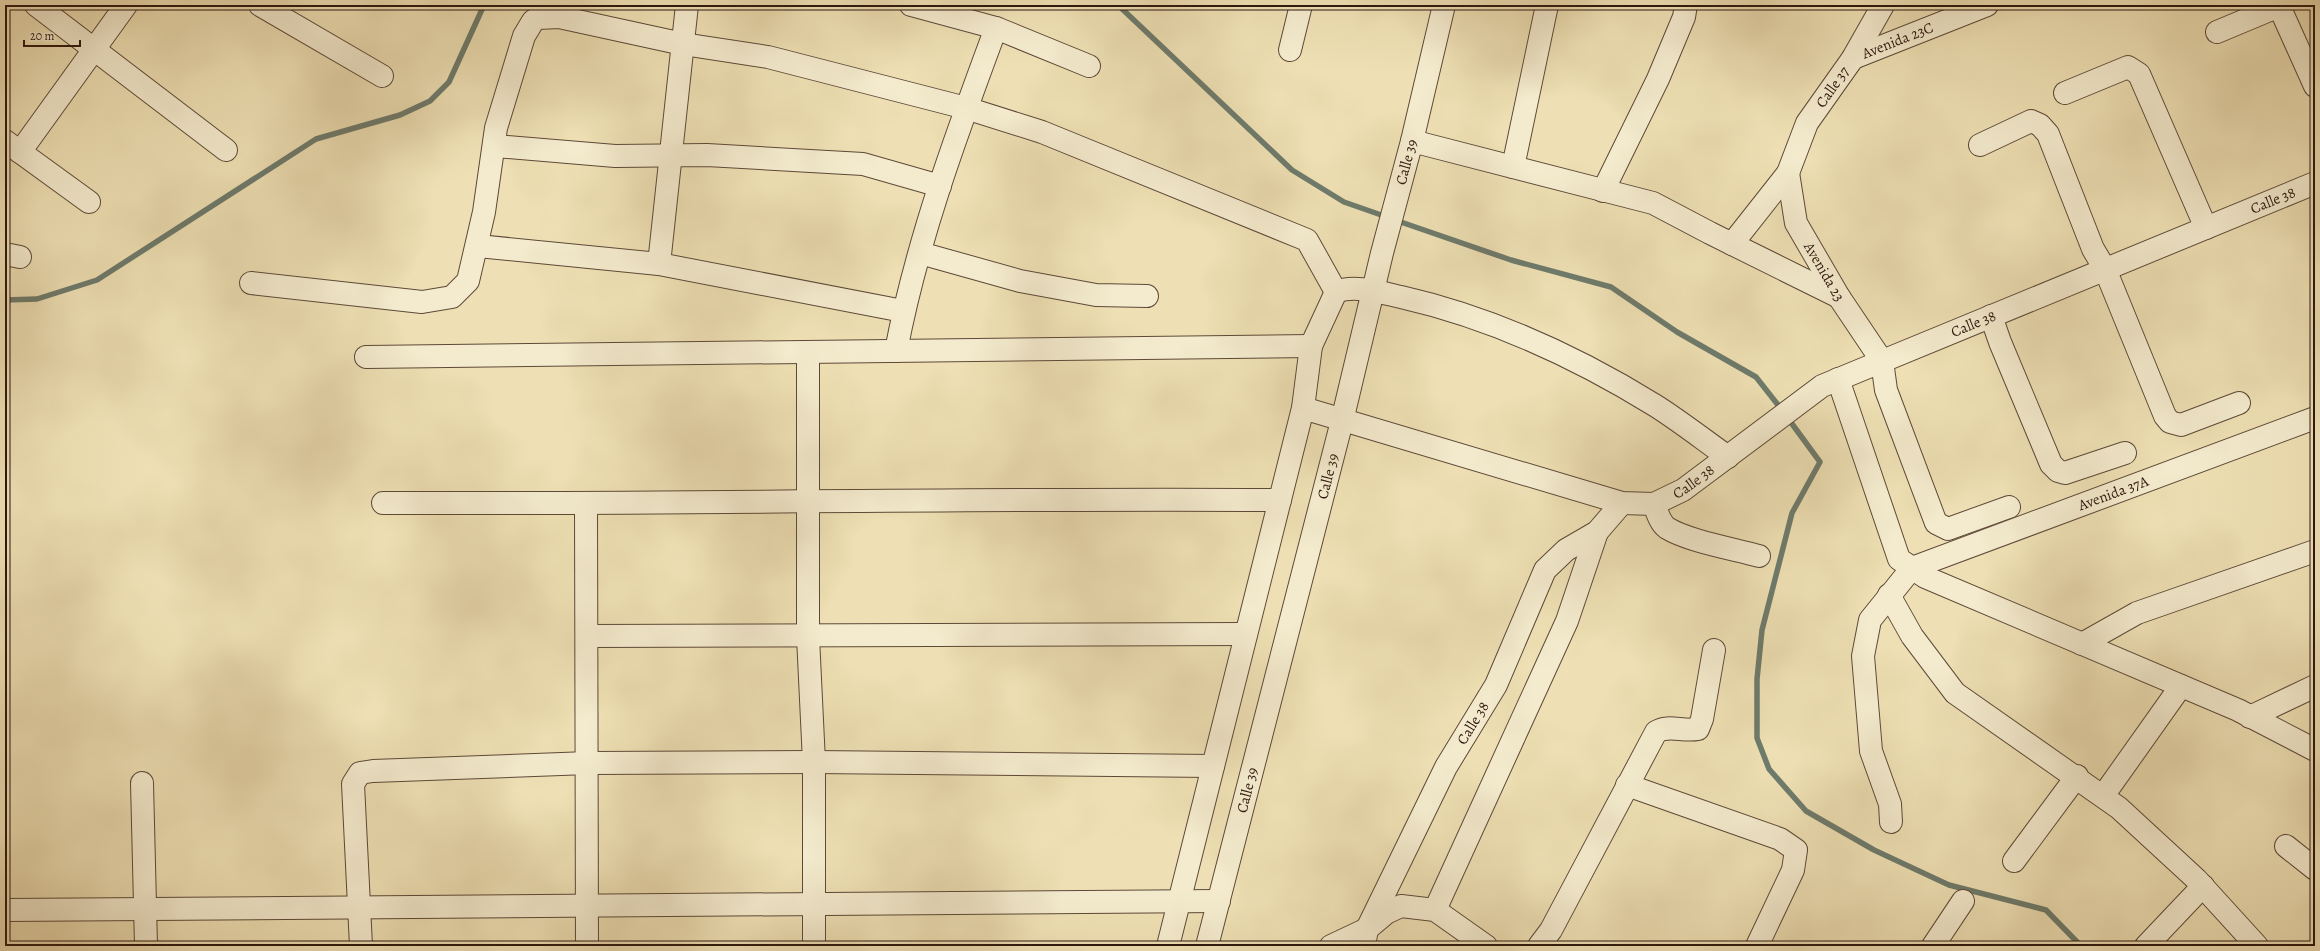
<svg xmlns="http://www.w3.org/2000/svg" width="2320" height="951" font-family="Alegreya,serif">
<rect width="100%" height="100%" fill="#eee0b4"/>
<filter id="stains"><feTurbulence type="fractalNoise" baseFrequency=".005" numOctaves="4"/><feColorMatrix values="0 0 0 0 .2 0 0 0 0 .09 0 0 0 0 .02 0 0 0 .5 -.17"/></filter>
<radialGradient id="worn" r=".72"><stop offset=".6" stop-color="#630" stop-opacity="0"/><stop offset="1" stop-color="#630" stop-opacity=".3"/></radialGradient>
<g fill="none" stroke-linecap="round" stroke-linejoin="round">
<path stroke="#6e7b6c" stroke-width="5.5" d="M1118 5 1292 170 1344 202 1387 217
M1395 220 1511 260 1611 287 1677 332 1756 377 1782 410
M5 300 37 299 97 280 316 139 400 115 430 101 449 82 484 5
M1787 417 1820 462 1792 513 1762 630 1757 679V738L1769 769 1806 811 1874 850 1949 885 2046 910 2081 946"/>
<g stroke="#5d4938" stroke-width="24">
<g id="minor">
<path d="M36 5 226 150"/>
<path d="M260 5 382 76"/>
<path d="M911 5 996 28 1089 66"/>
<path d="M2217 32 2279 6 2315 86"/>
<path d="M1290 50 1301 5"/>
<path id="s1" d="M1853 58 1987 5"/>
<path d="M2065 93 2128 67 2139 74 2206 228"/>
<path d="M5 141 89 202"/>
<path d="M1412 141 1653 203 1710 233 1839 297"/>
<path d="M1980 145 2031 121 2040 125 2048 134 2093 249 2105 269 2165 416 2170 422 2181 425 2239 403"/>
<path d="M495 146 615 156 707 155 863 164 940 186"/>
<path d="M20 152 126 5"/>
<path d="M1513 167 1547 5"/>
<path id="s2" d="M1788 173 1796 223 1839 297 1882 361 1886 390 1936 523 1948 529 2009 507"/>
<path d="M1603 191 1658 79 1684 17 1686 5"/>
<path id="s3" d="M1732 244 1788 173 1807 123 1853 58 1883 5"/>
<path d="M478 246 659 264 903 311"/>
<path d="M920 253 1020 281 1096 295 1147 296"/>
<path d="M5 254 20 257"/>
<path d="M659 264 687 5"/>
<path d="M251 283 422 302 452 297 468 281 484 212 496 128 524 36 533 21 538 18 559 17 683 44 768 57 966 108 1042 132 1307 240 1336 292"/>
<path d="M1991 316 2000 342 2051 464 2058 471 2065 473 2125 453"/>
<path d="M896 351C917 240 957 133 996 28"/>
<path d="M808 353V637L814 762V946"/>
<path d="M366 357 1311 346"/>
<path d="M1838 379 1899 559 1925 577 2238 710 2315 750"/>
<path d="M1303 408 1311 346 1336 292C1355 284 1382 293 1401 297 1493 318 1577 357 1656 406 1681 422 1704 440 1728 457"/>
<path d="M383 503C682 504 981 498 1280 500"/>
<path d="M586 504 587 946"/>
<path d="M1654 504C1657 512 1660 523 1667 528 1688 541 1734 549 1759 556"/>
<path d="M1889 595 1912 636 1955 693 2119 808 2196 879 2257 946"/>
<path d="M587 636 1246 634"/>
<path d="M2082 644 2137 613 2315 551"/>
<path d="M2250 717 2315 686"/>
<path d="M142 783 146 946"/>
<path d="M1627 785 1780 839 1796 850 1793 870 1757 946"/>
<path d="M2103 796 2181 686"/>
<path id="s4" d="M1891 822 1890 804 1871 751 1863 656 1870 620 1912 568 2315 418"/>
<path d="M2286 846 2315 869"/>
<path d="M2014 861 2077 776"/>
<path d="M5 910 1219 901"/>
<path d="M1435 910 1567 621 1597 532"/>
<path d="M361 946 353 784 360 773 373 771 588 763 814 762 1213 766"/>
<path id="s5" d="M1168 946 1303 408 1622 503 1654 504 1683 490 1822 386 2315 183"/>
<path id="s6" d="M1207 946 1342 421 1382 253 1412 141 1444 5"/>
<path d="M1331 946 1367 929 1386 913 1401 906 1435 910 1486 946"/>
<path id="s7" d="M1364 946 1367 929 1446 767 1496 685 1545 570 1566 550 1597 532 1622 503"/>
<path d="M1539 946 1551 930 1656 732C1668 724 1683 732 1698 729L1702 719 1714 650"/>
<path d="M1933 946 1963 901"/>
<path d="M2146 946 2203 886"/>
</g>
</g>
<use href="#minor" stroke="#f4ebce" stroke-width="22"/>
</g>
<g text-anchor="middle" stroke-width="3" stroke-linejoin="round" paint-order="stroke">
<g font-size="15" fill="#2d170e" stroke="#f4ebce">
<text dy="5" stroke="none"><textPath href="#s1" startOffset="48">Avenida 23C</textPath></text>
<text dy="5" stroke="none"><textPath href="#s3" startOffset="188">Calle 37</textPath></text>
<text dy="5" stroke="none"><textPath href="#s6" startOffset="809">Calle 39</textPath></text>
<text dy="5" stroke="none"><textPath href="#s5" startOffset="1613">Calle 38</textPath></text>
<text dy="5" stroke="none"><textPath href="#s2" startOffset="107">Avenida 23</textPath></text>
<text dy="5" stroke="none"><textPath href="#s5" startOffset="1289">Calle 38</textPath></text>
<text dy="5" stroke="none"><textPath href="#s6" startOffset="485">Calle 39</textPath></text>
<text dy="5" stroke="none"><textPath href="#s5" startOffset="965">Calle 38</textPath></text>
<text dy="5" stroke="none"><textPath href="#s4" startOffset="488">Avenida 37A</textPath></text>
<text dy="5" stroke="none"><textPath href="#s7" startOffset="249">Calle 38</textPath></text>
<text dy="5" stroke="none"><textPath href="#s6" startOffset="161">Calle 39</textPath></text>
</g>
</g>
<rect width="2320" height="951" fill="none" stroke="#eee0b4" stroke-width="20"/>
<rect x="6" y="6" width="2308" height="939" fill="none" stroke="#2d170e" stroke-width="2"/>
<rect x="10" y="10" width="2300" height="931" fill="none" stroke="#2d170e"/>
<path d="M24 40v6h56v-6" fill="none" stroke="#2d170e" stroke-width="2"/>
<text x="30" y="40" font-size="12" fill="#2d170e" stroke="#f4ebce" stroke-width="3" paint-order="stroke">20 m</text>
<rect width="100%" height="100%" filter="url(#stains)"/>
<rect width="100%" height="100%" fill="url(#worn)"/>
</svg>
